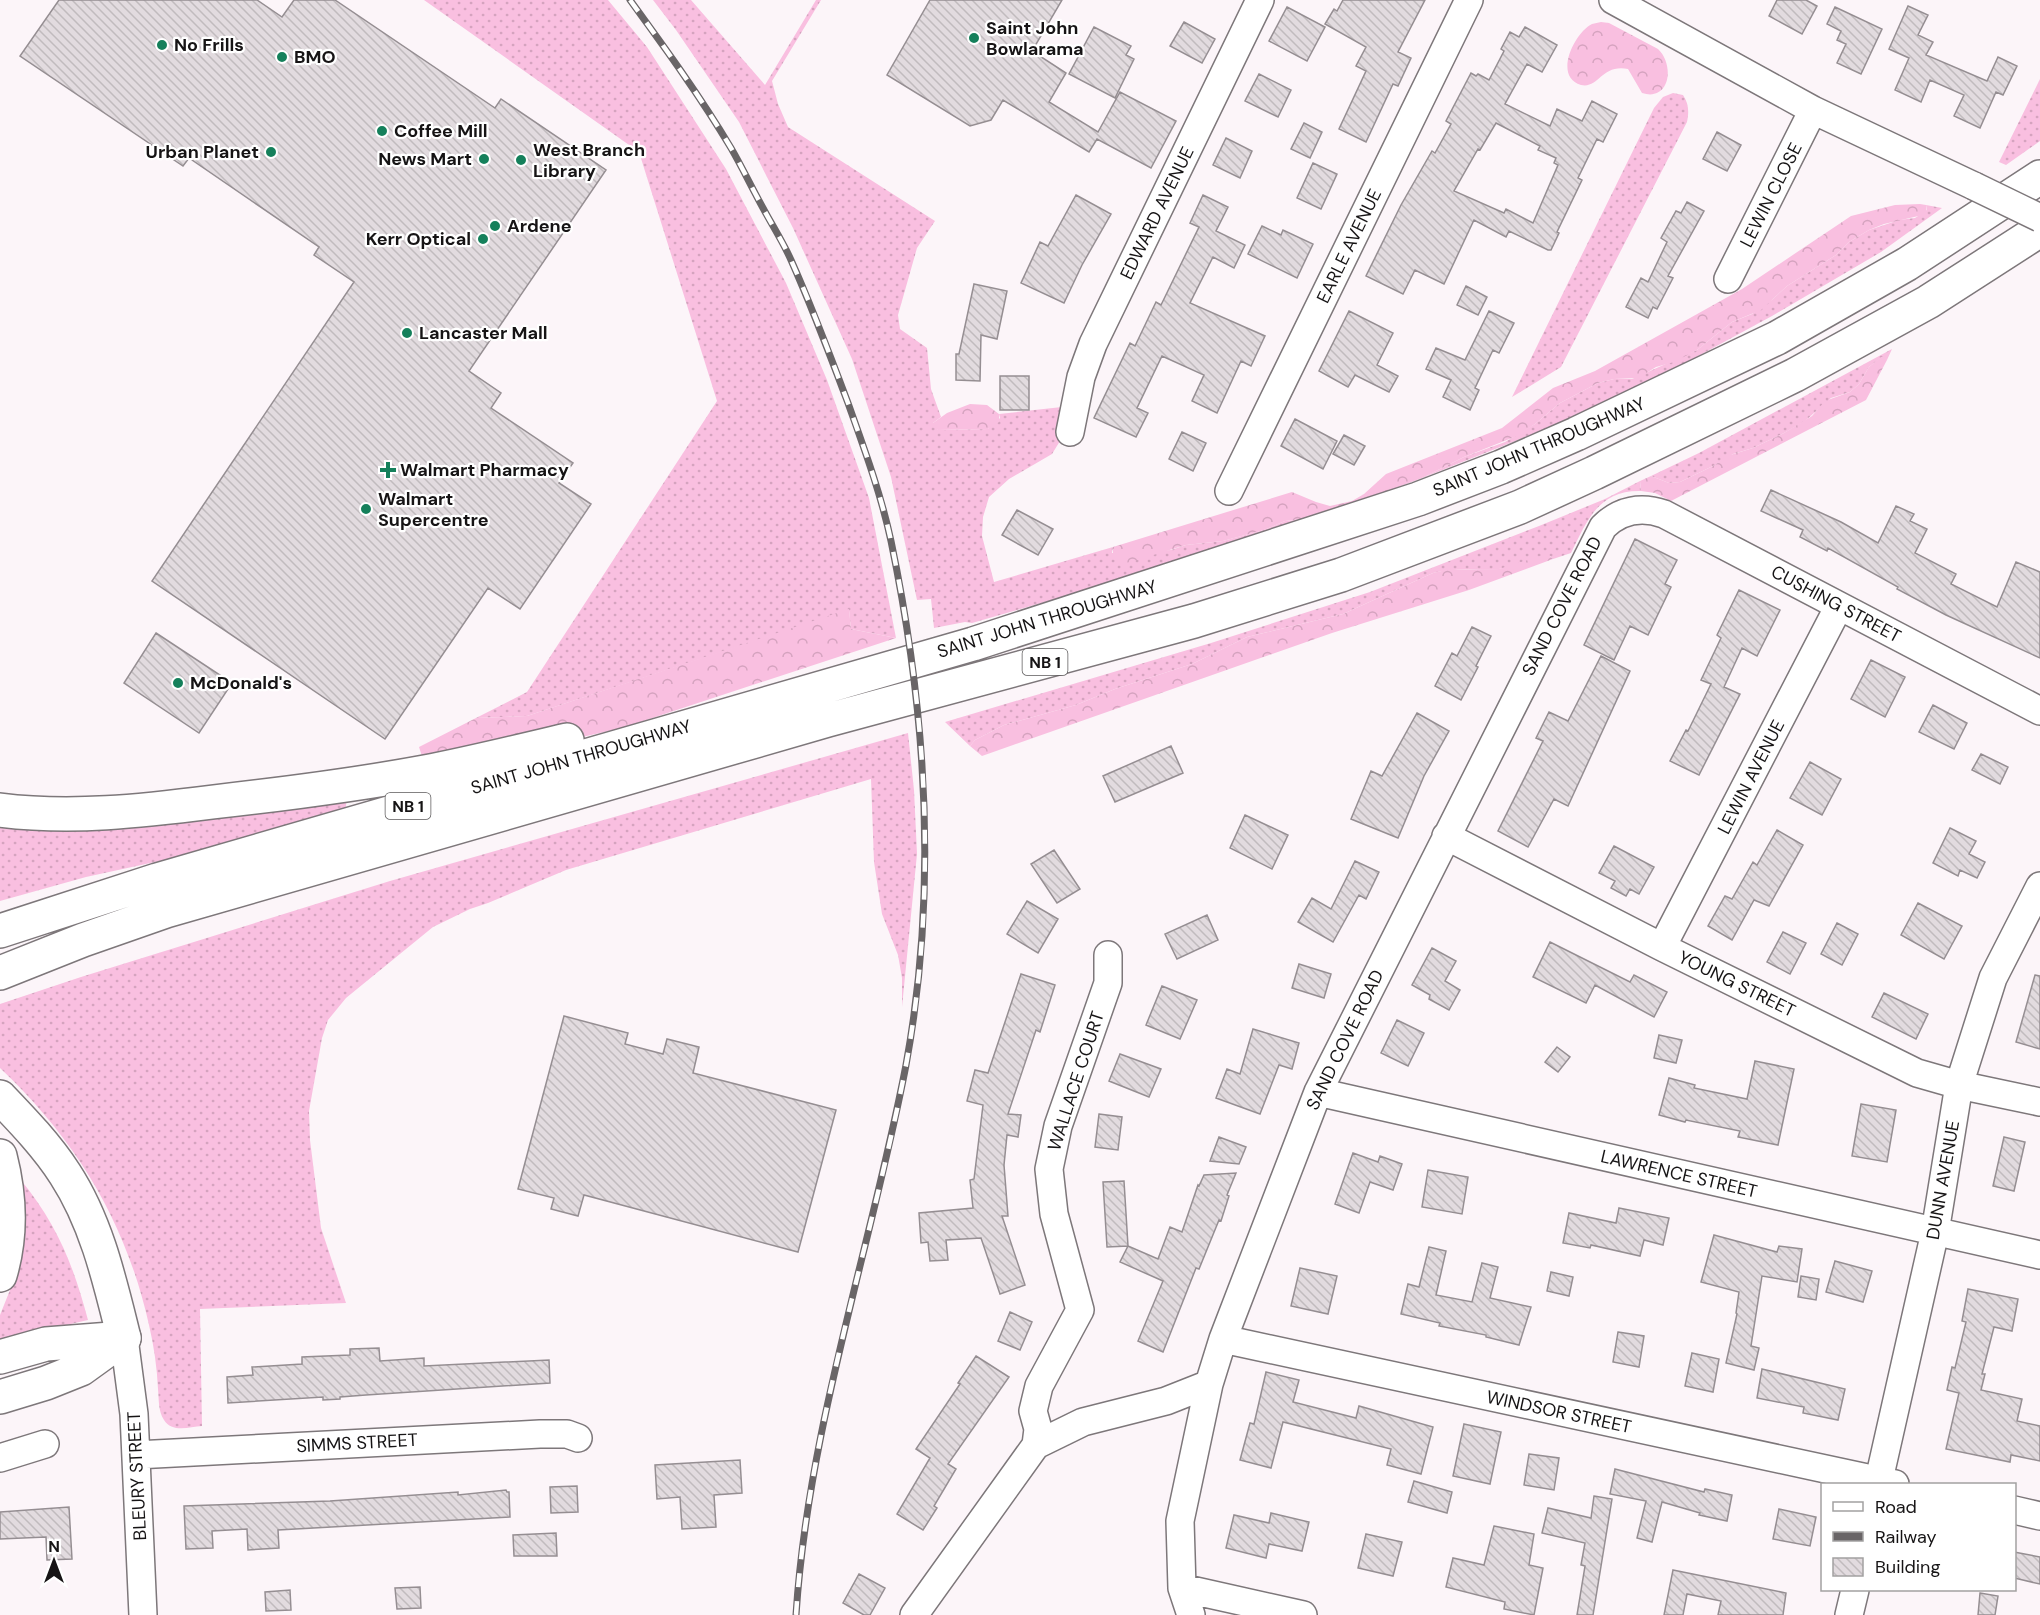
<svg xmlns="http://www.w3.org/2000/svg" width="2040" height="1615" font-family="'DM Sans',sans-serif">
<defs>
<pattern id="grass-dots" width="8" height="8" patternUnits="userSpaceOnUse" patternTransform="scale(1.5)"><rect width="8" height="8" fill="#f9bfe0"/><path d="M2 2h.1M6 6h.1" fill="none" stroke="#d5a3bf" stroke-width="1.8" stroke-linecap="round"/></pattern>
<pattern id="forest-crowns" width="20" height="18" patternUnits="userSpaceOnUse" patternTransform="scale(1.5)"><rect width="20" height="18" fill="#f9bfe0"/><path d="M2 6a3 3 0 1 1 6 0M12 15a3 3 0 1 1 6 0" fill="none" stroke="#d5a3bf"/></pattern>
<pattern id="building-back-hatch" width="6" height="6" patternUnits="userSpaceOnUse" patternTransform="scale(1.5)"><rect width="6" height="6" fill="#e2dbdf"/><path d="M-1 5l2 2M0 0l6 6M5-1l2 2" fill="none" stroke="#c1bbbe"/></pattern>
</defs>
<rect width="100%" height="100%" fill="#fcf5f9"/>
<path fill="url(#grass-dots)" d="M424 0H608L647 47 726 169 786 283 827 380 869 498 896 638 851 629 849 610 527 716 476 718 527 692 717 401 639 152Z
M653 0H691L765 85 816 0H821L772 81 778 104 788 127 935 221 917 248 898 315 900 329 927 348 931 389 941 417 933 423 938 430 988 429 1000 418 999 414 1062 407 1060 441 1052 454 1009 479 989 497 983 517 982 536 994 582 1113 547 1112 553 1171 550 1186 545 1223 541 1264 530 1285 521 1306 519 1090 589 972 623 965 622 934 628 931 599 917 600 891 477 852 359 793 228 739 122 676 30Z
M2040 79V141L2006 165 1999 162Z
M1673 93 1683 95C1689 104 1689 112 1687 122L1561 367 1512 397 1654 108 1663 97Z
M1926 205 1942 208 1881 252 1772 316 1700 355 1643 384 1548 428 1422 478 1464 457 1505 442 1535 424 1560 403 1598 383 1614 379H1632L1697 350 1732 322 1752 314 1773 299 1787 286 1836 255 1849 242 1869 230 1899 220 1915 218 1927 210Z
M1892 349 1887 360 1882 357 1869 367 1859 384 1850 392 1831 398 1805 421 1784 433 1753 448 1733 454 1715 465 1680 482 1669 483 1651 476 1699 453Z
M1640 481 1641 491C1598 490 1587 521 1571 553L1553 559 1550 556C1532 557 1517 567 1499 569 1477 571 1455 567 1433 573L1343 614 1247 637 1192 664 1115 689 1076 705 1004 725 975 740 970 746 945 722 1211 643 1370 592 1539 526 1605 499Z
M908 733 914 790 917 854 902 1007V978L898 955 882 914 874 862 871 779 566 870 488 903 470 909 433 927 346 998 328 1020 322 1038 309 1111 310 1140 321 1228 346 1303 200 1309 202 1426C189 1427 172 1433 164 1420 158 1411 159 1399 158 1389 157 1368 154 1346 149 1325 126 1222 77 1141 0 1068V1004L81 977 390 881Z
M347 797 345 813 224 847 86 877 0 901V824Z
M20 1179C57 1224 73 1264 88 1320L62 1326 0 1346V1315L10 1290 14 1268Z"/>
<path fill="url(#forest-crowns)" d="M1601 22 1609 23 1658 49C1675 65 1670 102 1642 93L1628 69C1601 64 1599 89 1581 85 1553 77 1574 33 1592 24 1595 23 1598 23 1601 22Z
M1920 204 1926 205 1927 214 1884 224 1869 230 1849 242 1836 255 1787 286 1761 310 1732 322 1697 350 1674 362 1656 367 1638 378 1614 379 1598 383 1560 403 1535 424 1517 436 1464 457 1422 478 1319 517 1285 521 1264 530 1223 541 1186 545 1127 563H1120L1113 559V547L1292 492 1316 502 1330 506 1352 501 1364 494 1386 474 1502 428 1553 388 1595 371 1742 289 1851 216 1895 205Z
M1881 357H1886L1887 360 1866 400 1671 501 1655 493 1641 491 1640 481 1651 476 1669 483 1680 482 1715 465 1727 456 1753 448 1784 433 1812 416 1825 401 1850 392 1859 384 1869 367Z
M970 404 987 405 999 414V422L988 429 938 430 933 427V423L947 413Z
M1544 555 1550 556 1553 559 1469 590 1332 633 982 756 970 746 975 740 1004 725 1076 705 1115 689 1192 664 1247 637 1343 614 1433 573 1446 570 1499 569Z
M849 609 851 629 896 638 622 728 427 772 419 747 476 718 527 716Z"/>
<path fill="url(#building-back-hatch)" stroke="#958e92" stroke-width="1.5" fill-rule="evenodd" d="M59 0H257L282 17 294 0H335L495 108 501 99 606 170 469 371 501 393 491 408 573 463 559 483 591 504 520 609 488 588 385 739 152 581 354 282 314 255 319 247 189 158 183 166 20 56Z
M930 0H1062L1032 51 1066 73 1049 102 1098 132 1120 92 1176 121 1151 168 1097 139 1089 152 1003 100 991 120 970 126 887 75Z
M1343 0H1425L1398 52 1411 58 1398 86 1393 84 1366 142 1339 129 1366 71 1356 66 1366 47 1325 24 1334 9 1337 11Z
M1777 0H1806L1817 6 1802 34 1769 16Z
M1908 6 1928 15 1918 35 1933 42 1926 55 1987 81 1998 57 2017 66 2003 95 1996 92 1980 128 1954 116 1964 95 1930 80 1921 102 1895 90 1909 58 1889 49Z
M1287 7 1325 27 1307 61 1269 41Z
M1835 7 1882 29 1861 74 1837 63 1846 44 1837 40 1841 31 1827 24Z
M1184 22 1215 39 1202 63 1170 46Z
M1094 27 1131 46 1126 55 1134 59 1115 98 1069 74Z
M1525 27 1557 45 1542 72 1527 64 1505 104 1550 126 1557 109 1582 121 1592 101 1617 114 1603 142 1597 139 1578 178 1582 180 1557 232 1559 233 1551 250H1548L1509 231 1506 237 1474 220 1444 284 1415 270 1403 294 1366 276 1401 205 1432 151 1435 153 1451 124 1446 121 1471 73 1476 76 1478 74 1489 80 1504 51 1501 49 1510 32 1519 37ZM1496 123 1540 146 1538 150 1556 158 1554 163 1558 165 1533 223 1506 209 1504 213 1454 191 1478 149 1480 150Z
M1259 74 1291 90 1278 117 1245 101Z
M1304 123 1322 132 1310 158 1291 149Z
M1717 132 1741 145 1727 171 1703 159Z
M1226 138 1252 151 1240 178 1213 165Z
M1313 163 1337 174 1321 209 1297 198Z
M1076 195 1111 214 1082 265 1064 303 1021 283 1040 242 1048 246Z
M1203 195 1228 207 1216 231 1245 245 1234 268 1213 257 1190 303 1265 336 1251 366 1241 361 1217 413 1192 401 1204 375 1162 356 1137 408 1148 413 1136 437 1094 418 1130 343 1135 346 1156 302 1161 305 1199 227 1190 223Z
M1687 202 1704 211 1668 276 1673 278 1657 309 1653 307 1648 318 1626 307 1641 278 1648 282 1667 242 1661 238 1676 211 1681 213Z
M1262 226 1281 235 1283 230 1313 244 1297 278 1248 254Z
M974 284 1007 291 997 339 981 335 980 381 956 380V354H959Z
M1466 286 1487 297 1478 315 1457 305Z
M1349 311 1393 333 1377 365 1398 376 1389 392 1355 375 1348 387 1319 371Z
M1489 311 1514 323 1499 353 1493 350 1475 388 1479 390 1470 410 1443 397 1451 380 1426 369 1436 348 1465 360Z
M1000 376H1029V410H1000Z
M1295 419 1337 441 1323 469 1281 446Z
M1182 432 1206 443 1193 471 1169 459Z
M1344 435 1365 446 1354 465 1333 454Z
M1771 490 1841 522 1878 543 1896 506 1914 514 1910 521 1927 529 1915 553 1956 574 1951 584 1997 607 2016 562 2040 572V658L1946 615 1897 589 1898 587 1828 548 1827 551 1800 537 1803 530 1761 511Z
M1017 510 1053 529 1038 555 1002 535Z
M1635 539 1677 560 1665 584 1671 587 1648 635 1630 626 1614 660 1584 645Z
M1739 590 1780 610 1757 656 1742 648 1724 687 1740 694 1699 775 1670 761 1686 730 1688 731 1711 684 1701 680 1721 638 1717 635Z
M1472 627 1491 636 1476 666 1478 667 1461 700 1435 686 1452 653 1457 656Z
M156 633 232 683 199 733 124 683Z
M1601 656 1630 671 1568 806 1554 799 1528 847 1498 831 1543 741 1536 738 1549 712 1568 721Z
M1871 660 1905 677 1885 717 1851 699Z
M1933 705 1967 723 1954 749 1919 732Z
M1417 713 1449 731 1424 776 1398 838 1351 819 1371 771 1382 776Z
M1171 746 1183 773 1115 802 1103 776Z
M1981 754 2008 767 2000 784 1972 770Z
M1810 762 1841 779 1822 815 1790 798Z
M1245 815 1288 835 1272 869 1230 848Z
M1950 828 1976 841 1969 854 1985 862 1977 878 1960 870 1958 876 1933 863Z
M1777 830 1803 845 1769 906 1754 900 1732 940 1708 926 1725 896 1732 899 1753 862 1757 865Z
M1614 846 1654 867 1639 894 1630 889 1626 896 1611 888 1615 881 1599 873Z
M1054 850 1080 889 1057 903 1031 864Z
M1355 861 1379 872 1366 899 1359 895 1333 942 1298 922 1312 898 1331 909Z
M1027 901 1058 919 1038 953 1007 934Z
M1918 903 1962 926 1944 959 1901 935Z
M1207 915 1218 940 1177 959 1165 934Z
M1837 923 1858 934 1842 965 1821 954Z
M1783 932 1806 943 1790 974 1767 962Z
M1550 942 1630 982 1634 975 1667 992 1654 1017 1595 985 1586 1003 1533 977Z
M1432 948 1456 961 1445 981 1460 990 1449 1010 1429 999 1430 995 1412 985Z
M1299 964 1331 974 1324 998 1292 988Z
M1021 974 1055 985 1040 1032 1036 1030 1008 1114 1021 1115 1018 1137 1007 1135 1004 1165 1008 1216H1002L1025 1285 1000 1294 981 1238 946 1240 948 1260 930 1261 928 1242 921 1243 919 1213 973 1208 970 1180 974 1179 983 1105 967 1101 975 1070 988 1073Z
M2035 975 2040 976V1049L2016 1042Z
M1162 986 1197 1000 1180 1039 1146 1025Z
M1884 993 1928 1014 1916 1039 1872 1017Z
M564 1016 628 1033 625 1044 663 1054 667 1039 699 1047 693 1073 836 1110 798 1252 584 1195 578 1216 551 1209 554 1198 518 1189Z
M1397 1020 1424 1033 1408 1066 1381 1053Z
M1253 1029 1299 1043 1292 1069 1279 1065 1260 1114 1216 1098 1227 1069 1240 1074Z
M1659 1035 1682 1040 1676 1063 1654 1058Z
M1557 1047 1570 1057 1558 1072 1545 1062Z
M1120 1054 1161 1069 1149 1097 1109 1081Z
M1755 1061 1794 1069 1778 1145 1738 1137 1740 1131 1686 1120 1685 1122 1659 1115 1669 1078 1695 1085 1694 1088 1747 1099Z
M1861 1104 1896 1110 1887 1162 1852 1156Z
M1099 1114 1122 1117 1118 1150 1095 1147Z
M1219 1137 1246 1147 1239 1164 1210 1161Z
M2004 1137 2025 1142 2014 1191 1993 1186Z
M1353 1153 1378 1162 1380 1156 1402 1164 1393 1190 1370 1182 1359 1213 1335 1204Z
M1428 1170 1468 1177 1462 1214 1422 1207Z
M1236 1173 1227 1195 1229 1196 1221 1221 1219 1220 1199 1269 1196 1268 1163 1352 1138 1341 1163 1281 1120 1262 1128 1246 1158 1259 1170 1227 1182 1232 1198 1185 1199 1186 1204 1175Z
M1124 1181 1128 1246 1107 1247 1103 1182Z
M1619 1208 1669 1218 1663 1245 1644 1240 1640 1256 1591 1245 1590 1248 1563 1243 1569 1213 1616 1223Z
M1714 1235 1777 1252 1779 1246 1802 1249 1797 1282 1762 1276 1751 1346 1759 1348 1754 1370 1726 1363 1737 1314 1736 1313 1739 1292 1701 1282Z
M1429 1247 1446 1251 1436 1295 1472 1302 1482 1263 1498 1267 1490 1298 1531 1307 1519 1345 1486 1337V1335L1439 1326 1440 1323 1401 1314 1408 1284 1419 1287Z
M1835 1261 1872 1271 1863 1302 1826 1292Z
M1300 1268 1337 1276 1328 1314 1291 1306Z
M1551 1272 1573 1277 1569 1296 1547 1291Z
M1801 1276 1819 1279 1816 1300 1798 1297Z
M1968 1289 2018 1299 2012 1331 1994 1327 1982 1374H1985L1981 1390 2022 1399 2017 1421 2040 1426V1461L2011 1455 2010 1462 1946 1449 1959 1393 1947 1390 1952 1367 1955 1368 1966 1322 1962 1321Z
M1010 1312 1032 1322 1020 1350 998 1341Z
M1618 1332 1644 1336 1639 1367 1613 1362Z
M379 1348 380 1361 424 1358V1366L549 1360 550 1383 366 1395 340 1397V1399L323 1400V1397L228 1403 227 1377 253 1375 252 1367 302 1364V1357L350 1355V1349Z
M1692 1353 1719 1359 1713 1392 1685 1386Z
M976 1356 1009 1377 948 1464 956 1469 934 1506 937 1508 923 1530 897 1514 930 1458 916 1449 960 1384 958 1383Z
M1762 1369 1845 1389 1838 1420 1803 1413 1804 1407 1757 1398Z
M1266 1372 1299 1380 1293 1402 1356 1418 1359 1406 1433 1427 1421 1474 1387 1465 1391 1449 1283 1422 1271 1468 1240 1460 1250 1423 1254 1424Z
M1464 1424 1501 1432 1490 1484 1453 1476Z
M1529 1454 1559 1458 1554 1490 1524 1485Z
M740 1460 742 1493 714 1495 716 1527 682 1529 680 1497 657 1499 655 1465Z
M1615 1469 1704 1492 1705 1489 1732 1495 1727 1521 1699 1515 1700 1513 1662 1502 1652 1542 1637 1538 1646 1501 1610 1494Z
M1414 1481 1452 1492 1447 1513 1408 1502Z
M577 1486 578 1512 551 1513 550 1487Z
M506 1490 507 1492H509L510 1517 278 1530 279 1548 248 1550 247 1529 212 1531 213 1548 186 1549 184 1506 330 1501 458 1492V1495Z
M1594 1496 1612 1499 1593 1615H1577L1585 1566 1581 1565 1585 1543 1542 1533 1548 1508 1591 1518Z
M69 1507 72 1559 47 1560 46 1537 0 1539V1512Z
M1779 1509 1816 1517 1810 1546 1773 1539Z
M1271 1513 1309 1522 1302 1551 1269 1544 1266 1558 1226 1548 1234 1515 1269 1523Z
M1494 1526 1534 1534 1529 1565 1543 1568 1534 1615 1504 1609 1505 1602 1446 1587 1453 1558 1484 1565Z
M556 1533 557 1556H514L513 1535Z
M1366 1534 1402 1542 1393 1576 1358 1568Z
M2014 1552 2040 1557V1584L2014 1578Z
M1673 1570 1786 1593 1783 1615H1718L1721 1601 1687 1594 1683 1615H1664Z
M859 1574 885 1588 870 1615H864L843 1603Z
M420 1587 421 1608 397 1609 395 1588Z
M290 1590 291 1610 266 1611 265 1592Z
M1980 1593 1998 1596 1995 1615H1978Z"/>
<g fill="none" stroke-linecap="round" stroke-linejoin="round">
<g stroke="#7d777a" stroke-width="30">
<path id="minor" d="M1613 0 1813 110 1974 186
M1728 279 1813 110
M1070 432 1081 377 1093 344 1260 0
M1229 491 1469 0
M1446 836 1662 947 1917 1073 1959 1085 2040 1102
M1662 947 1839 606
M1318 1092 2040 1255
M124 1338 134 1414 143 1615
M1223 1339 1895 1484
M1036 1445 1038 1429 1033 1411 1039 1386 1080 1310 1054 1214 1049 1169 1058 1126 1108 983V955
M136 1455 540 1434H567L578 1438
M0 1458 45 1444
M1878 1484 1935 1232 1959 1085 1993 978 2040 886
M2014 1510 2040 1516
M1182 1588 1303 1615
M914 1615 1036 1445 1083 1422 1166 1401 1209 1384
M1191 1615 1182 1588 1180 1521 1209 1384 1223 1339 1318 1092 1603 527C1620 510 1641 506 1664 514L2040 711
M1849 1615 1855 1590"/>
</g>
<g stroke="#7d777a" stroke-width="36">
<path id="major" d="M0 1097C23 1121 47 1146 65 1174 97 1223 110 1282 124 1338"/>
</g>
<g stroke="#7d777a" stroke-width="36">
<path id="highway" d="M0 810C71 819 142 811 213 802 284 794 355 785 425 772 472 763 520 751 567 740
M0 931 157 880 973 644 1418 499 1501 467 1576 434 1777 338 1907 264 2040 177
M0 973 83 940 166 911 828 720 1194 621 1341 575 1520 507 1594 473 1795 375 1928 302 2040 230
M0 1156C10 1195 12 1235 0 1275
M0 1357 46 1344 124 1338
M0 1397 46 1383 81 1369 124 1338"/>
</g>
<use href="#minor" stroke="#fff" stroke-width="27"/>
<use href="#major" stroke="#fff" stroke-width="33"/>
<use href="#highway" stroke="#fff" stroke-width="33"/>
<g stroke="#696567" stroke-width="7">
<path id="rail" d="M630 0C665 48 700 96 731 148 742 167 752 188 763 208 772 225 783 242 791 260 812 307 830 355 848 403 864 448 881 494 891 541 927 714 938 890 906 1065 871 1248 808 1428 796 1615"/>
</g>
<use href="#rail" stroke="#fff" stroke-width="4.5" stroke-dasharray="14" stroke-linecap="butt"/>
<g stroke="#7d777a" stroke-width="30" stroke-linecap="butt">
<path id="minor-bridge" d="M1974 186 2040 218"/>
</g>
<use href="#minor-bridge" stroke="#fff" stroke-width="27"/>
</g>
<g fill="#15805b" stroke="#fff" stroke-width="2">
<circle cx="974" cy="38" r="6"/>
<circle cx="162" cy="45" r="6"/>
<circle cx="282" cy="57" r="6"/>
<circle cx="382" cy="131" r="6"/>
<circle cx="271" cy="152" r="6"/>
<circle cx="484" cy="159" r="6"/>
<circle cx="521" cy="160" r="6"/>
<circle cx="495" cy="226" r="6"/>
<circle cx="483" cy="239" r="6"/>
<circle cx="407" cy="333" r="6"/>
<path d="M385 461h6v6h6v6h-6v6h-6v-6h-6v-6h6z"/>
<circle cx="366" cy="509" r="6"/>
<circle cx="178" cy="683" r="6"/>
</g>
<g text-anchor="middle" stroke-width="4.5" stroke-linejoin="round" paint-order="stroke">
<g fill="#fff" stroke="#5c5a5b" stroke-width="1.5">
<rect x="1022.5" y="649" width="45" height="26" rx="4.5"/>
<rect x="385.5" y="793" width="45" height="26" rx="4.5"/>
</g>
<g font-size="16" font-weight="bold" fill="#161415">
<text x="1045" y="668">NB 1</text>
<text x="408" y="812">NB 1</text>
</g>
<g font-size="18" font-weight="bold" fill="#161415" stroke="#fff" text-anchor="start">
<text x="986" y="34">Saint John<tspan x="986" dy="21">Bowlarama</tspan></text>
<text x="174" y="51">No Frills</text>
<text x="294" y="63">BMO</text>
<text x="394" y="137">Coffee Mill</text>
<text x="533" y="156">West Branch<tspan x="533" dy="21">Library</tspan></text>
<text x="259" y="158" text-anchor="end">Urban Planet</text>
<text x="472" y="165" text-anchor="end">News Mart</text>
<text x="507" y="232">Ardene</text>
<text x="471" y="245" text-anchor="end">Kerr Optical</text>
<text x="419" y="339">Lancaster Mall</text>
<text x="400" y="476">Walmart Pharmacy</text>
<text x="378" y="505">Walmart<tspan x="378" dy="21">Supercentre</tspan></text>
<text x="190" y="689">McDonald's</text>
</g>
<g font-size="18" fill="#161415" stroke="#fff">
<text transform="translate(1771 195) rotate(-63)" y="6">LEWIN CLOSE</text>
<text transform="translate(1157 213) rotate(-64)" y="6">EDWARD AVENUE</text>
<text transform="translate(1349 246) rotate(-64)" y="6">EARLE AVENUE</text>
<text transform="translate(1539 447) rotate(-23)" y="6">SAINT JOHN THROUGHWAY</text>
<text transform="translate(1836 604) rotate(28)" y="6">CUSHING STREET</text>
<text transform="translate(1562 606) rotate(-63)" y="6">SAND COVE ROAD</text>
<text transform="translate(1047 619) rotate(-17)" y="6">SAINT JOHN THROUGHWAY</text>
<text transform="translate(581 757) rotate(-16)" y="6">SAINT JOHN THROUGHWAY</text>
<text transform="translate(1751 777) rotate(-63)" y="6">LEWIN AVENUE</text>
<text transform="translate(1737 984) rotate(26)" y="6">YOUNG STREET</text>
<text transform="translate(1345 1040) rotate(-64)" y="6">SAND COVE ROAD</text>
<text transform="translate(1076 1081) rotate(-72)" y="6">WALLACE COURT</text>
<text transform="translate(1679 1174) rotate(13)" y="6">LAWRENCE STREET</text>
<text transform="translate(1943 1180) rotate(-80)" y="6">DUNN AVENUE</text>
<text transform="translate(1559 1412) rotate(12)" y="6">WINDSOR STREET</text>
<text transform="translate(357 1443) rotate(-3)" y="6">SIMMS STREET</text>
<text transform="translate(137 1476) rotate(-93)" y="6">BLEURY STREET</text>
</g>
</g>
<rect x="1821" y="1483" width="195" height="108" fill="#ffffff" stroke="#a2a1a1" stroke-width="1.5"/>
<rect x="1833" y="1502" width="30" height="9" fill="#ffffff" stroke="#a2a1a1" stroke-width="1.5"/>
<text x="1875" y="1513" font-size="18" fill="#161415">Road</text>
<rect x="1833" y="1532" width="30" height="9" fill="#696567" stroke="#a2a1a1" stroke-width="1.5"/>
<text x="1875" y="1543" font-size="18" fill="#161415">Railway</text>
<rect x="1833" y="1558" width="30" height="18" fill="url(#building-back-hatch)" stroke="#a2a1a1" stroke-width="1.5"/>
<text x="1875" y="1573" font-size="18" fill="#161415">Building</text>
<g transform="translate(54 1561)" stroke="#ffffff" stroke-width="4.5" paint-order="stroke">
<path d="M0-4.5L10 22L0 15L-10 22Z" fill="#161415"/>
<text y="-9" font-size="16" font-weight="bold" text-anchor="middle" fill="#161415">N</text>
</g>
</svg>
